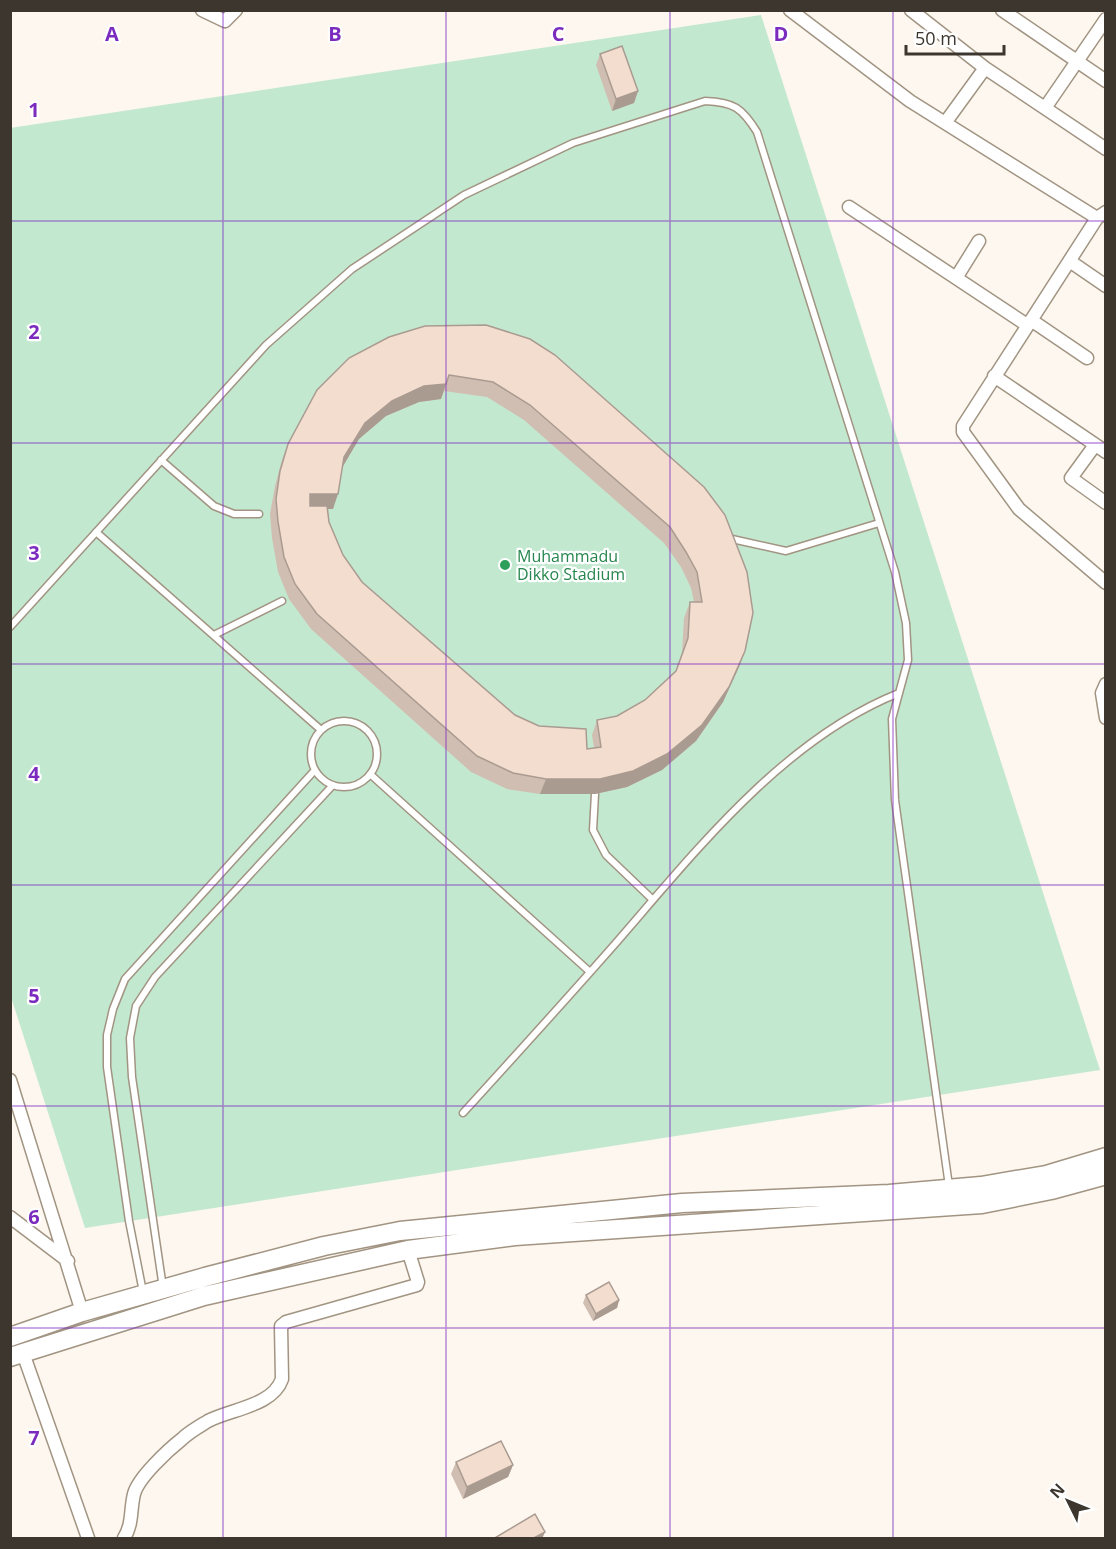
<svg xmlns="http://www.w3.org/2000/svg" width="1116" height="1549" font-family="'Open Sans',sans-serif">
<rect width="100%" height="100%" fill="#fdf7ef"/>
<path fill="#c3e8d0" d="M761 15 1100 1070 85 1228 11 997 10 128Z"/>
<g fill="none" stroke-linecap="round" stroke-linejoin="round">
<g stroke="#a29482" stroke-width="9">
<path id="service" d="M161 460 214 506 234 514H259
M96 532 321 730
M732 539 786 551 879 523
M10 627 266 345 352 269 464 195 573 143 705 101C734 102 742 108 757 132L895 572 906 623 908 660 892 719 895 800 949 1186
M214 635 282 601
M311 754a33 33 0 1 1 66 0a33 33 0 1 1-66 0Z
M370 774 590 972
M595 794 593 830 606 855 653 900
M463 1113C514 1057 565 1001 615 944 695 852 783 739 899 693
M163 1288 132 1077 130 1038 136 1006 155 977 333 785
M143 1292 129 1221 107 1067V1035L113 1009 125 979 315 770"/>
</g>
<g stroke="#a29482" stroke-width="15">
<path id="minor" d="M202 10 225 21 236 10
M790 10 910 101 1097 218
M911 10 985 68 1106 149
M1002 10 1106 81
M1045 108 1106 19
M945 123 985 68
M849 207 1027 325
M1106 212 1097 218 963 426V432L1019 509 1106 583
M1071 262 1106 286
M956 278 979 241
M1031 320 1087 358
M994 376 1106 452
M1095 445 1071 478 1106 503
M1106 684 1102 693 1106 718
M10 1080 82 1312
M10 1217 68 1261
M23 1353 88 1538
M124 1538C133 1524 130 1510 134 1494 138 1478 168 1450 182 1439 189 1432 200 1426 208 1421 231 1409 273 1406 282 1379L281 1326 286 1322 417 1285 418 1282 408 1250"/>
</g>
<g stroke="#a29482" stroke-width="21">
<path id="secondary" d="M10 1337 82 1312 205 1277 324 1246 400 1231 682 1203 889 1194 981 1186 1046 1175 1106 1157
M10 1357 204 1296 408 1250 515 1236 982 1204 1051 1190 1106 1175"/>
</g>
<use href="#service" stroke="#fff" stroke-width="6"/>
<use href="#minor" stroke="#fff" stroke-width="12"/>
<use href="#secondary" stroke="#fff" stroke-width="18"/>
</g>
<path fill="#d1beb2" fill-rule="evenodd" d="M600 54 638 91 634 103 612 111 596 65Z
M425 326 704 487 745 651 739 667 723 702 696 741 662 770 627 787 595 794H540L507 789 471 772 311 629 289 599 278 572 272 538 270 514 275 486 282 460 288 444ZM444 391 487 397 524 420 664 543 681 567 691 588 694 602H690L684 618 682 653 676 671 645 700 617 716 597 720 592 735 594 748 587 749 515 715 362 582 343 555 329 522 328 509H333L343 466 359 439 386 416 419 402 441 399Z
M586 1295 619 1300 617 1308 593 1321 583 1303Z
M456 1462 513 1465 508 1477 463 1499 451 1474Z"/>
<path fill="#aa9b91" d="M638 91 634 103 612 111 616 99Z
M446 384 441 399 419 402 386 416 359 439 339 473 344 457 365 423 392 401 424 386Z
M310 494H338L333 509H304Z
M745 651 739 667 723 702 696 741 662 770 627 787 595 794H540L546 779H600Z
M619 1300 617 1308 593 1321 596 1314Z
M513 1465 508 1477 463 1499 467 1487Z
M545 1532 542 1539H532Z"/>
<path fill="#f3ddcf" stroke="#aa9b91" stroke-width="1.5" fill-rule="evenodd" d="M622 46 638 91 616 99 600 54Z
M486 325 530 339 555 355 704 487 725 515 747 572 753 613 745 651 729 687 702 725 667 754 633 771 600 779H546L513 773 477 756 317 614 295 584 284 557 278 522 276 499 280 471 288 444 317 390 349 358 389 337 425 326ZM449 375 493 382 530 405 670 527 686 552 697 572 702 602H690L688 638 676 671 645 700 617 716 597 720 601 747 587 749 586 729 539 726 515 715 362 582 343 555 329 522 327 506H310V494H338L344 457 365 423 392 401 424 386 446 384Z
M609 1282 619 1300 596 1314 586 1295Z
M501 1441 513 1465 467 1487 456 1462Z
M535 1514 545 1532 532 1539H493Z"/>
<path fill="none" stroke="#7b2cbf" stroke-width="1.5" stroke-opacity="0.55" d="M223 10V1538M446 10V1538M670 10V1538M893 10V1538M10 221H1106M10 443H1106M10 664H1106M10 885H1106M10 1106H1106M10 1328H1106"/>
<circle fill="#2e9e5b" stroke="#fff" stroke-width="2" cx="505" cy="565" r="6"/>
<g text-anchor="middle" stroke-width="4.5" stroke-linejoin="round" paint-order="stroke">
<g font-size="16" fill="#27864d" stroke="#fff" text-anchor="start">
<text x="517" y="562">Muhammadu<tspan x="517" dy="18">Dikko Stadium</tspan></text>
</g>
</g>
<g font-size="20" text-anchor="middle" font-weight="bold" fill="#7b2cbf" stroke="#fff" stroke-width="4.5" stroke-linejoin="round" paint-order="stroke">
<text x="112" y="41">A</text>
<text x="335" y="41">B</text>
<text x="558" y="41">C</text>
<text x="781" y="41">D</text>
<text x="34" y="117">1</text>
<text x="34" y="339">2</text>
<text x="34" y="560">3</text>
<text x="34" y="781">4</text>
<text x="34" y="1003">5</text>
<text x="34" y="1224">6</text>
<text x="34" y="1445">7</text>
</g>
<rect width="1116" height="1549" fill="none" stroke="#3c362e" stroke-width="24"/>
<g transform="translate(1068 1501) rotate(313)" stroke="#ffffff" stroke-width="4.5" paint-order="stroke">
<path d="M0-4.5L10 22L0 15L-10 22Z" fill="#3c362e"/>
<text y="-9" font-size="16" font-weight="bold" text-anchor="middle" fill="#3c362e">N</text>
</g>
<path d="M906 45v9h98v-9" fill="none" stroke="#3c362e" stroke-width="3"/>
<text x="915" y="45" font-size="18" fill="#3c362e" stroke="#ffffff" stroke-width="4.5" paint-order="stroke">50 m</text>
</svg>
